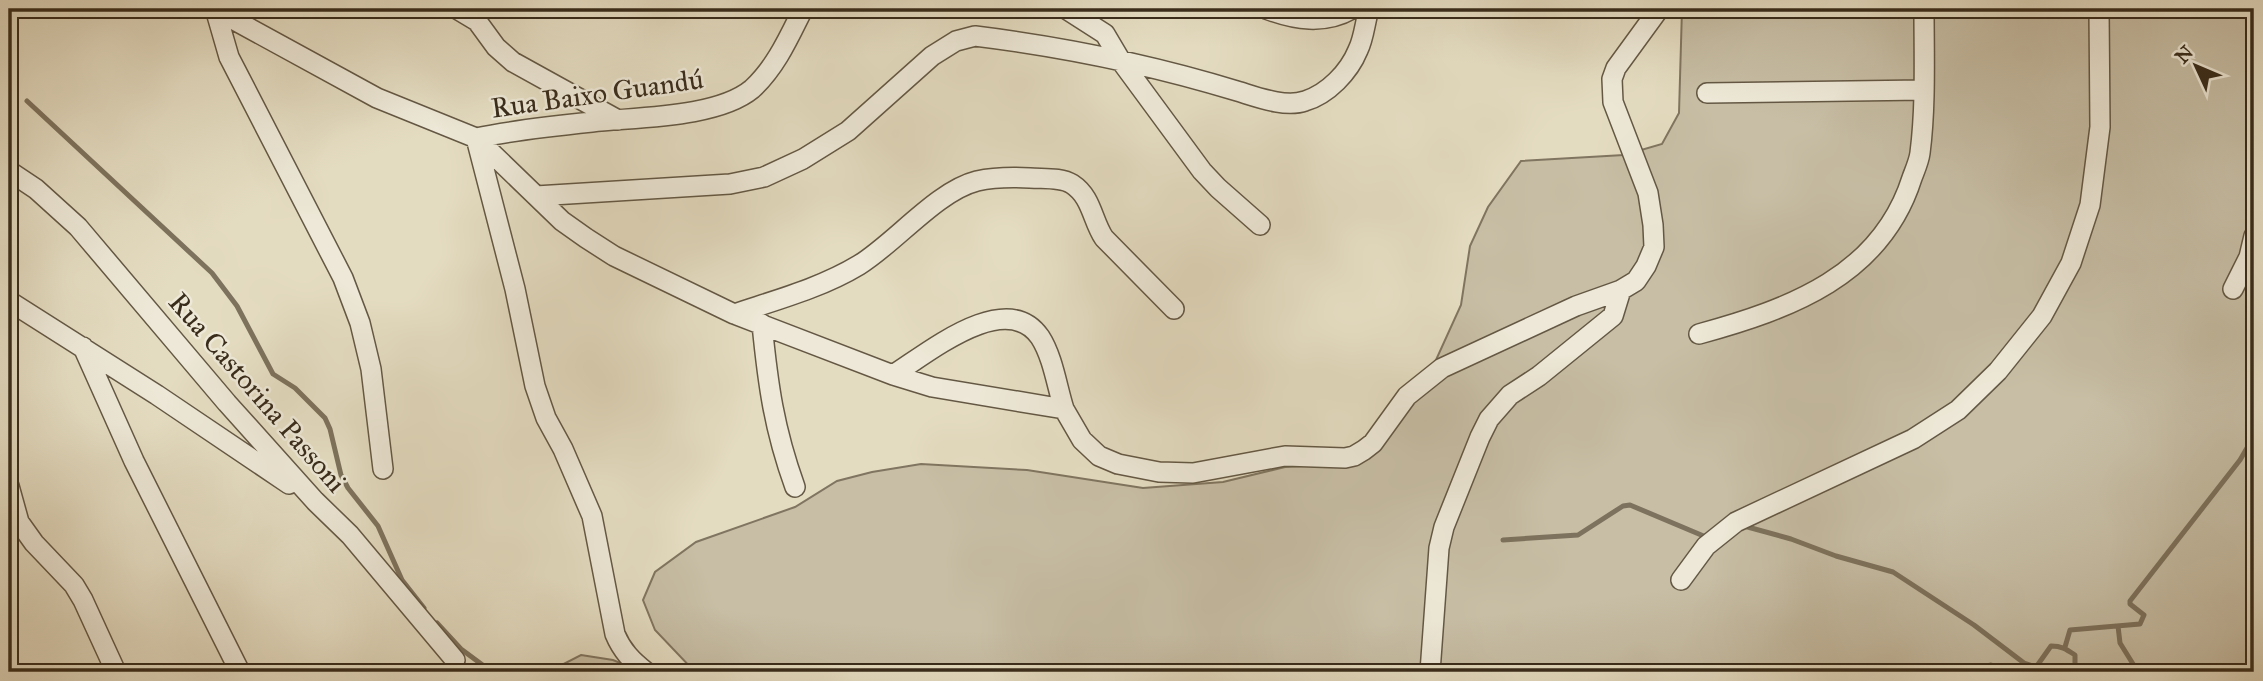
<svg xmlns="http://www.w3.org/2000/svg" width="2263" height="681" font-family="'IM FELL Great Primer',serif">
<rect width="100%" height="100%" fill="#e4dcc1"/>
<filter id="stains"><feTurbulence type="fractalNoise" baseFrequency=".00286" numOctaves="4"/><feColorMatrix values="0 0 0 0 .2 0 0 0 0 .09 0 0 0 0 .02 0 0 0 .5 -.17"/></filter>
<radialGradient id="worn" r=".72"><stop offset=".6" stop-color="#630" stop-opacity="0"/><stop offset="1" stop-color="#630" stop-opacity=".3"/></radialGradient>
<path fill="#c7bea5" stroke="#807560" stroke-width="2" d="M1682 9H2254V672H695L655 630 643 600 655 572 696 542 795 507 837 481 872 472 921 464 1027 470 1143 488 1223 482 1285 467 1359 463 1405 393 1436 360 1461 305 1470 246 1488 207 1521 161 1624 155 1662 144 1679 113Z
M581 655 613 660 642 672H548Z"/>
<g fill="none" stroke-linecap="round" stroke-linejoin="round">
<path stroke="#7d725d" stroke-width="5" d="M27 101 212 273 237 306 273 374 295 388 325 418 330 429 341 475 348 488 378 526 402 580 424 608
M1744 526 1791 539 1836 556 1893 572 1974 625 2024 663 2036 667
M1503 540 1578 535 1623 506 1630 505 1706 537
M437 623 461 649 492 672
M2118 626 2120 643 2138 672
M2065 647 2070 630 2140 624 2144 615 2130 604V601L2240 460 2254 436
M1965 672 1991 665 2012 672
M2028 672 2034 670 2051 646C2062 646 2066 649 2075 655V665L2072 672"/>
<g stroke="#645844" stroke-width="22">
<path id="minor" d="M214 9 377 98 476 138 562 221 586 238 614 256 734 314 893 375 932 387 1064 409 1082 440 1099 456 1118 464 1159 472 1193 473 1285 456 1345 458 1354 456 1364 450 1373 443 1407 396 1442 368 1576 306 1621 290 1636 281 1646 266 1654 247 1653 225 1648 193 1613 102 1612 79 1616 68 1659 9
M457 9 477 21 496 47 513 62 618 120
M1066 9 1105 34 1121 61 1202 171 1218 188 1260 225
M1266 9C1295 20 1324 25 1352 9
M216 12 229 57 343 278 360 323 371 369 383 469
M1707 93 1923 90
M9 171 36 189 78 227 227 403 315 501 350 535 455 660
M536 196 730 184 764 177 803 159 848 131 932 56 956 41 975 36C1064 47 1152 65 1237 91 1257 97 1285 108 1305 101 1328 94 1349 72 1358 50 1364 38 1365 22 1369 9
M2233 289 2249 257 2254 236
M9 301 157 395 289 484
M734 314C776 300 821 288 859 265 895 243 937 191 977 181 995 177 1012 177 1030 178 1044 179 1061 177 1072 184 1092 197 1092 220 1104 238L1174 309
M762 324C768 385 774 429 795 487
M1699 334C1790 309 1881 276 1912 178 1915 170 1919 161 1920 153 1926 106 1924 56 1924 9
M83 347 134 461 240 672
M893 375C928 353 1006 288 1040 337 1053 357 1057 387 1064 409
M9 486 19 522 34 543 74 585 83 600 116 672
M1681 580 1706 546 1736 522 1913 439 1958 410 1998 371 2042 316 2071 263 2090 205 2100 127 2099 9
M646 672C632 661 622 651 615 634L592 516 563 449 546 418 535 386 515 289 476 138C514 130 553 126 592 122 636 117 717 118 752 89 776 67 789 37 803 9
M1430 672 1439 548 1444 527 1480 437 1489 419 1510 395 1539 376 1613 316 1621 290"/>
</g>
<use href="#minor" stroke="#ede8d7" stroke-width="19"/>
</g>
<g text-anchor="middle" stroke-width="5" stroke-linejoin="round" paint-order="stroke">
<g font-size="28" fill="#392c1b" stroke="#ede8d7">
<text transform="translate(597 93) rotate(-8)" y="10">Rua Baixo Guandú</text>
<text transform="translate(258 392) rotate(49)" y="10">Rua Castorina Passoni</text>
</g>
</g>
<rect width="2263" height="681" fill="none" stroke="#e4dcc1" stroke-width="35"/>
<rect x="10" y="10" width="2242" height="660" fill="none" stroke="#392c1b" stroke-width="3.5"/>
<rect x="18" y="18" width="2228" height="646" fill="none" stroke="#392c1b" stroke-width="2"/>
<g transform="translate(2196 66) rotate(314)" stroke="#ede8d7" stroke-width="5" paint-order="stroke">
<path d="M0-5L12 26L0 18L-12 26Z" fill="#392c1b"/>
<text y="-10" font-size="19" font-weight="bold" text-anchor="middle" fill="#392c1b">N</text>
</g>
<rect width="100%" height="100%" filter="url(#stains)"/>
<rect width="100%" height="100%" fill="url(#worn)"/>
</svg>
